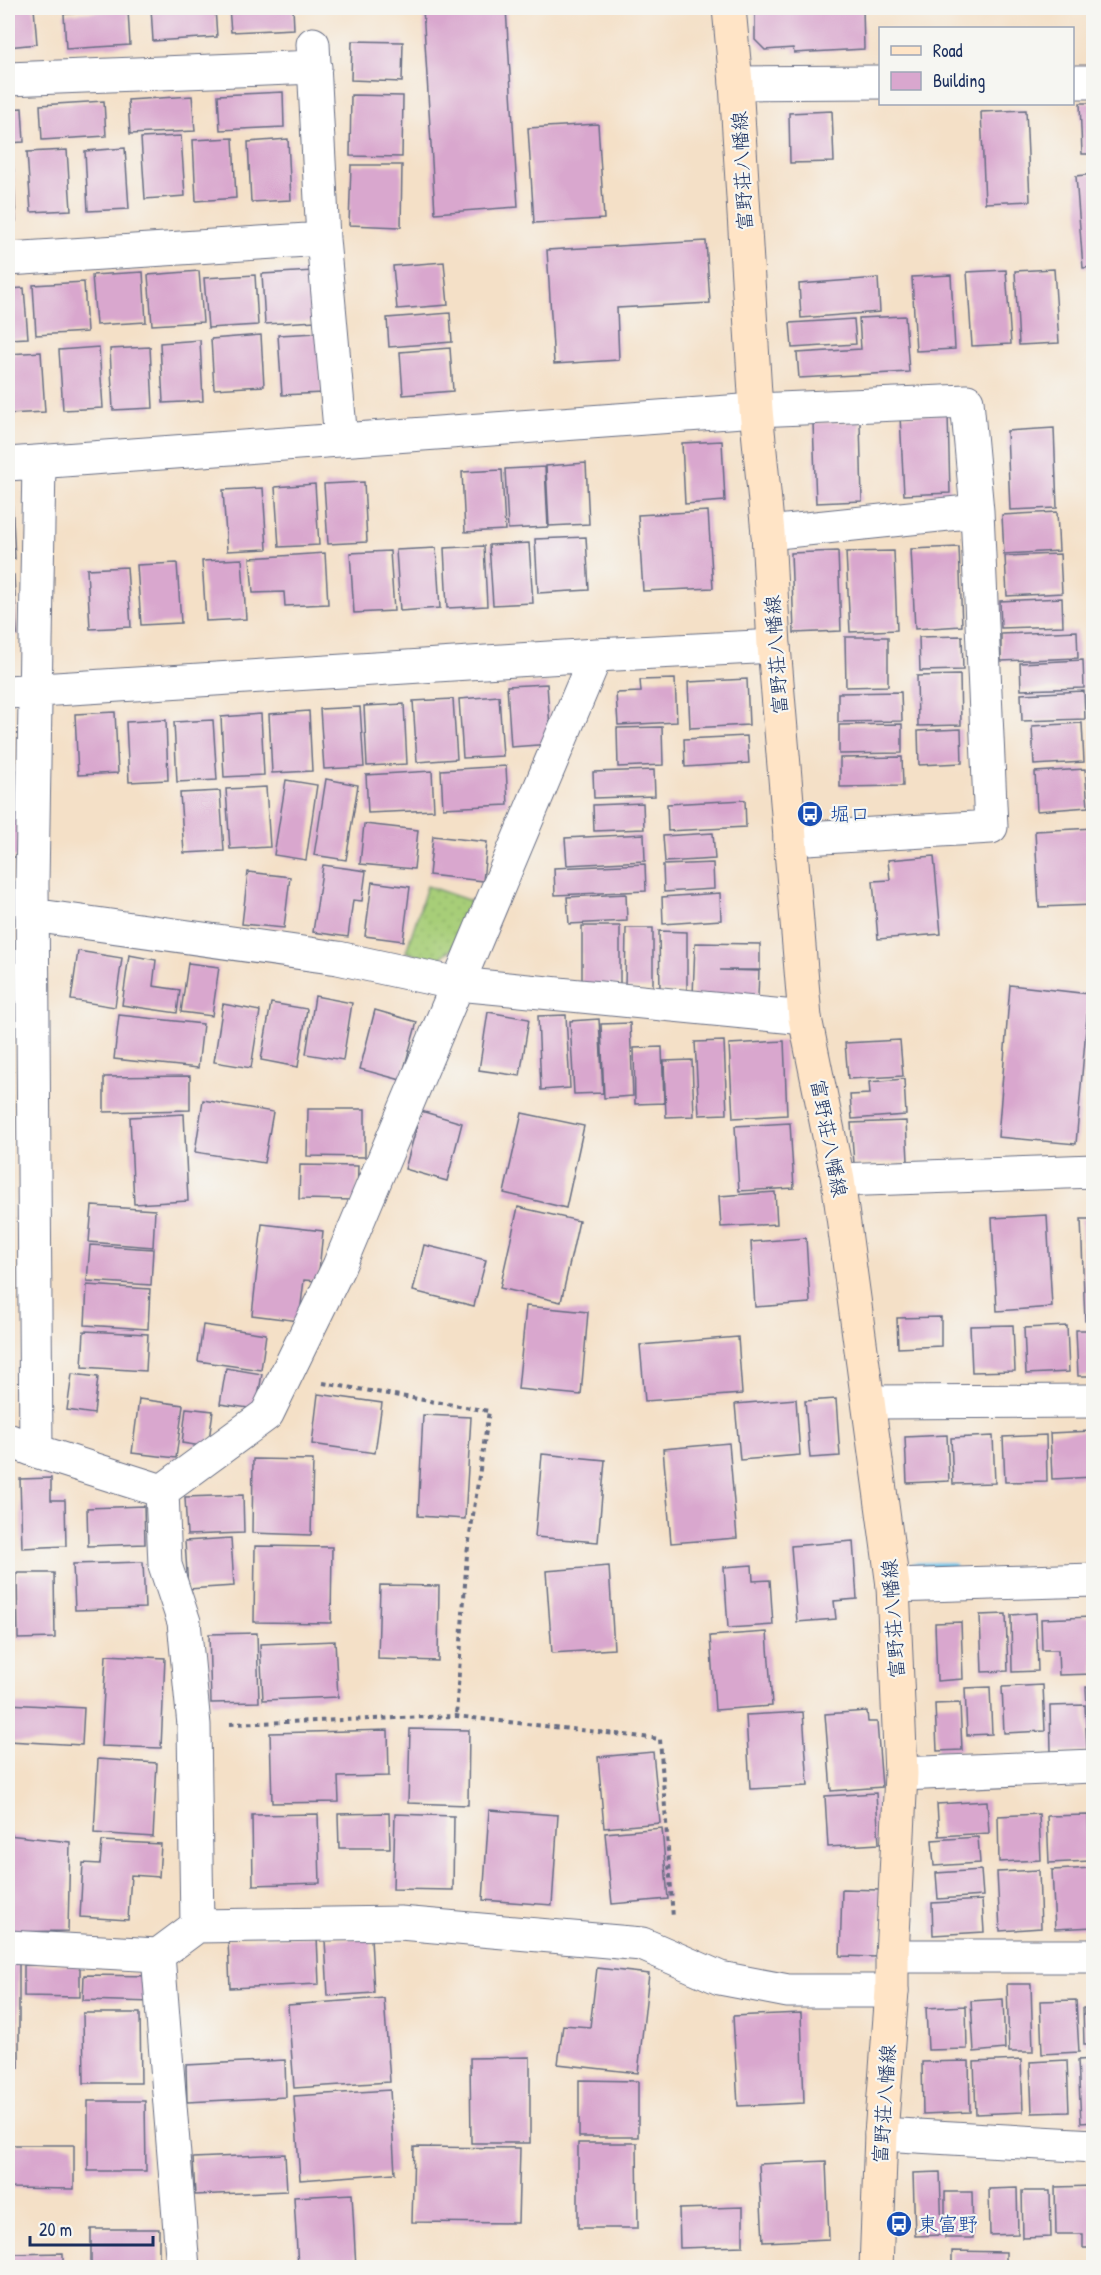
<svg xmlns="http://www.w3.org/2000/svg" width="1101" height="2275" font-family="'Patrick Hand','Klee One',sans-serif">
<defs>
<pattern id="green-dots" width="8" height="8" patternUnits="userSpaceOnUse" patternTransform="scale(1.5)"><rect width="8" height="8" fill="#a7ce78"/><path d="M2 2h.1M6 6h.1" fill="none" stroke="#8fb16a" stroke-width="1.8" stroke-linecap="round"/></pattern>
</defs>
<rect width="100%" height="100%" fill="#f6f6f2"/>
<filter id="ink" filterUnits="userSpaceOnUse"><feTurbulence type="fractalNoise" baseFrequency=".0167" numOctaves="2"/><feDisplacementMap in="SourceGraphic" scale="12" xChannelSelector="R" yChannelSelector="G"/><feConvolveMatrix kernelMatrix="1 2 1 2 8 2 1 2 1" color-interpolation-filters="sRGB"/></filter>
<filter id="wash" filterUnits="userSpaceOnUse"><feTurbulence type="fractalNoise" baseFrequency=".008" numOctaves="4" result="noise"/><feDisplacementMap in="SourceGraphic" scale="24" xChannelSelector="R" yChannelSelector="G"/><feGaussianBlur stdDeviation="1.35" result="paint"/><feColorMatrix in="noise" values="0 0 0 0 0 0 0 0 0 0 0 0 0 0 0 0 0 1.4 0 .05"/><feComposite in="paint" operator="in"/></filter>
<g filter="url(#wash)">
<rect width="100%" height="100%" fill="#f4e0c7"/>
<path fill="url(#green-dots)" stroke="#617e6b" stroke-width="1.5" d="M427 886 471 901 457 945 436 961 406 952Z
M8 1055H9L10 1133H8Z"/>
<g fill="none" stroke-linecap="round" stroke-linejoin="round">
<path stroke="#6bc2e8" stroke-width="12" d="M916 1568H951"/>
</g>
<g id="blocks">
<path fill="#d9a7ce" d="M8 8H34L37 44 8 47Z
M151 8H215L217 37 153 41Z
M229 8H293L294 29 231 32Z
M423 8H506L518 207 435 213Z
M755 8H863L864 49 794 53 793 48 765 50 755 40Z
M128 10 130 45 66 49 64 14Z
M352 41 403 42 402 82 351 80Z
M283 92 284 127 220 130 218 95Z
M351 95 403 96 402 157 350 156Z
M192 96 195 131 130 134 128 100Z
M104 101 106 136 42 140 40 105Z
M1080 103H1094V154H1082Z
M22 108 24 142 8 143V109Z
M1026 110 1030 201 985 203 981 112Z
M832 111 834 162 790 163 789 113Z
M598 124 604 219 534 223 528 128Z
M181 136 185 196 145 199 141 138Z
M233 138 236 198 196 201 193 140Z
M288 139 291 200 251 202 248 142Z
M125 148 129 209 88 211 85 151Z
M67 150 71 210 31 212 27 152Z
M8 161H13L16 221 8 222Z
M351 165H402L401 227 349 225Z
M1094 174V267L1083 268 1076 176Z
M706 241 710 303 617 308 619 360 554 364 547 250Z
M444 262 448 305 397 309 393 266Z
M1054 269 1059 343 1019 345 1015 271Z
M1006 270 1011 344 972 346 967 272Z
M199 271 203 322 152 325 148 275Z
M313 271 316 321 265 324 262 274Z
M143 272 146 322 96 325 92 275Z
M255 275 258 325 208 328 204 278Z
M951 275 955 349 916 351 912 277Z
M878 278 880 312 801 318 799 284Z
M84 282 87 332 36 335 33 285Z
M24 288 28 338 8 339V289Z
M450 313 452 342 389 347 387 318Z
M905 316 909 372 799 378 797 353 861 349 859 318Z
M854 319 856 344 792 348 790 323Z
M318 333 322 393 282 395 278 335Z
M261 335 264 386 214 389 211 339Z
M200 340 203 401 163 403 160 343Z
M99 347 103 408 63 410 59 350Z
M150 347 153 408 113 410 110 349Z
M450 348 453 391 403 395 400 352Z
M41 352 45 412 8 414V354Z
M948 414 950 493 904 495 900 416Z
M860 422 862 501 816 503 813 423Z
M1054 428 1057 508 1010 510 1007 431Z
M722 441 725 501 685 504 682 443Z
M586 463 589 524 549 526 546 466Z
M545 467 548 527 508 529 505 469Z
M502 470 505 530 465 532 462 472Z
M364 482 367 542 328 544 324 484Z
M315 484 319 545 279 547 275 487Z
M263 488 267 549 227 551 223 490Z
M12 498 15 559H8V499Z
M708 511 713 588 643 591 638 515Z
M1057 512 1059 551 1004 554 1002 515Z
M586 537 589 590 538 593 535 539Z
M529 543 533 603 493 605 489 545Z
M484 546 487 606 447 608 444 548Z
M959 547 962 626 915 629 911 549Z
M436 548 440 608 400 611 396 550Z
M390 551 394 611 354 613 350 553Z
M838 551 841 631 794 633 791 553Z
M894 551 897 630 850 632 846 552Z
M325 553 328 604 285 606 284 592 253 593 250 558Z
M1060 554 1062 593 1007 596 1005 556Z
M242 559 246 619 206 621 202 561Z
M177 563 181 623 141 625 137 565Z
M127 567 131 627 90 629 87 569Z
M8 575H14L17 635 8 636Z
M1062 598 1063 626 1001 628 1000 601Z
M1077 631 1078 658 1001 661V634Z
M962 636 963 670 920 671 919 637Z
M845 637H888V686L846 687Z
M1083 660 1084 688 1021 690 1020 663Z
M960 675 961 725 918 726 917 676Z
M675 679 677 722 618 725 616 693 641 692 640 680Z
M747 679 749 725 690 728 688 682Z
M547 684 551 744 511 747 507 686Z
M1084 691 1085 719 1022 721 1021 694Z
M901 692 902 721 838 722V693Z
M499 696 503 756 463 758 459 699Z
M453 699 457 759 417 762 413 701Z
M404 704 407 764 367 766 364 706Z
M360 707 364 767 324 769 320 709Z
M309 711 312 771 272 773 269 714Z
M115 712 118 773 78 775 75 714Z
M261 714 264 775 224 777 221 717Z
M166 720 168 780 129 782 126 722Z
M213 720 217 780 177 782 174 722Z
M1082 723 1084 762 1034 765 1032 726Z
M902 724V753L839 754V725Z
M662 727 663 765 618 767 617 728Z
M961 729 962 763 919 765 918 731Z
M747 736 749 763 685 767 684 739Z
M902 757 903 786 840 787V758Z
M506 766 508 805 443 808 441 770Z
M1085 769 1088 807 1037 811 1035 772Z
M654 770 655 796 594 798 593 772Z
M432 771 434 810 368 813 366 775Z
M326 779 358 785 346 860 314 855Z
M286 780 317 785 306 860 274 855Z
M266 787 270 847 230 849 226 789Z
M220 791 224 851 184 853 180 793Z
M16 796 19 857H8V797Z
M745 800 746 827 668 831 667 804Z
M643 803 644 829 594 831 593 805Z
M364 824 418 830 414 869 360 864Z
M1094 828V905L1039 907 1035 831Z
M713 833 715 859 665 862 663 836Z
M644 834 645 861 567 865 565 838Z
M433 836 487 842 483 881 429 875Z
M934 856 941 934 878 939 873 881 890 880 888 860Z
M713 863 714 889 664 892 663 865Z
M645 864 646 891 555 895 554 868Z
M323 865 366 871 362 901 353 900 348 937 313 932Z
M248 872 290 877 284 928 242 924Z
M372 882 410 887 403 941 365 936Z
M720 893 721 920 663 924 662 897Z
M626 894 627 921 569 924 567 897Z
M582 926H620V985H582Z
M626 928H653V988H625Z
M659 931 687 932V991H660Z
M695 943 760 944V970H720L759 971 758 997 693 996Z
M78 951 122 958 115 1007 71 1000Z
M129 955 156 960 153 986 180 990 177 1013 122 1005Z
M188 963 219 967 212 1016 181 1012Z
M1010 985 1089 994 1076 1144 998 1137Z
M315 996 352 1003 343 1060 306 1054Z
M271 1003 307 1009 298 1067 261 1060Z
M223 1004 260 1011 251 1068 214 1062Z
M375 1010 417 1022 401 1080 360 1069Z
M488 1012 529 1019 520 1076 479 1070Z
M119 1015 203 1024 198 1068 114 1059Z
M566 1015 570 1088 541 1090 538 1016Z
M599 1019 603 1093 574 1094 570 1021Z
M630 1023 633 1096 604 1098 601 1024Z
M900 1040 903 1076 848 1079 845 1043Z
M724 1041 727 1114 699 1115 695 1042Z
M784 1041 787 1115 733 1118 729 1044Z
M662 1047 664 1103 635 1104 634 1048Z
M692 1060 694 1116 666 1117 664 1061Z
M190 1076V1110L104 1112V1077Z
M904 1079 906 1115 852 1119 850 1095 870 1094 869 1082Z
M203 1100 273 1112 264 1163 195 1152Z
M308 1109H365V1157L307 1156Z
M421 1111 462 1123 447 1181 405 1169Z
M522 1113 584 1126 566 1208 504 1193Z
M184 1114 188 1201 134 1204 130 1117Z
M906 1121 908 1161 854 1164 851 1123Z
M790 1123 794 1188 739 1191 735 1126Z
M300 1165 358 1166 357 1200 299 1199Z
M775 1192 777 1224 721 1227 719 1196Z
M92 1206 155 1210 153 1247 89 1242Z
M518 1207 579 1221 561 1302 500 1288Z
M1047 1215 1052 1307 997 1311 992 1218Z
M1081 1219H1094V1321H1085Z
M262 1224 323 1231 318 1281 304 1280 299 1321 252 1315Z
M806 1238 810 1303 755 1307 751 1242Z
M90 1245 153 1249 151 1285 87 1281Z
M424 1245 486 1260 474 1306 413 1291Z
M87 1285 150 1289 148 1329 85 1325Z
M526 1306 588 1312 581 1395 518 1389Z
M941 1317V1346L898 1348 897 1318Z
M203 1325 266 1334 261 1370 198 1361Z
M1013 1325 1015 1371 972 1372 970 1326Z
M1067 1326 1069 1372 1026 1374 1024 1328Z
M1076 1330H1094V1376H1078Z
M84 1331 148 1334 146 1371 82 1367Z
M738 1337 742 1394 645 1401 640 1345Z
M226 1368 262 1374 256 1409 220 1404Z
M72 1374 98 1377 94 1414 67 1410Z
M318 1394 382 1403 375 1453 312 1444Z
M139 1399 183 1405 176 1458 132 1453Z
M796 1399 800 1455 740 1460 735 1404Z
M836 1399 840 1456 810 1458 805 1401Z
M186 1408 213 1411 208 1447 182 1443Z
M423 1415 471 1417 465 1519 418 1516Z
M1092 1431 1094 1477 1052 1479 1050 1433Z
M947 1435 949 1481 907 1483 905 1437Z
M1046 1435 1047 1481 1005 1482 1003 1437Z
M993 1436 995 1483 953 1484 951 1438Z
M729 1443 737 1538 671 1543 663 1449Z
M542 1454 605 1460 598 1542 535 1537Z
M253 1459 313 1460 311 1535 252 1533Z
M51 1478V1500H65L66 1546 22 1548 20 1479Z
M243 1495 244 1533 187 1535 185 1497Z
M144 1506 145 1544 88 1546 87 1508Z
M231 1538 234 1586 188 1589 185 1541Z
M853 1541 857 1599 834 1601 836 1619 797 1622 791 1546Z
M255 1546 332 1547 331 1623 254 1622Z
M143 1562 145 1608 75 1610 73 1564Z
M752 1565 753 1581 770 1580 773 1625 728 1628 724 1567Z
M609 1566 614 1649 552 1653 546 1571Z
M17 1573H54L55 1638 18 1639Z
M380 1585 439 1586 438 1661 378 1659Z
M1036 1613 1038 1671 1012 1672 1011 1615Z
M1006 1614 1008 1671 982 1672 980 1615Z
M1092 1617 1094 1674 1059 1675 1058 1650H1042L1041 1619Z
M961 1622 963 1679 937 1681 935 1623Z
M767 1632 772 1706 715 1710 710 1636Z
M257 1633 259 1702 211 1703 209 1634Z
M335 1641 338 1697 263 1700 260 1644Z
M106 1655 165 1658 161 1748 101 1746Z
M1043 1685 1045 1731 1004 1733 1002 1687Z
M990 1687 992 1734 967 1735 965 1688Z
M1086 1687H1094V1744H1089Z
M960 1703 962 1750 937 1751 935 1704Z
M8 1704 84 1708 82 1745 8 1741Z
M1085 1705 1087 1751 1051 1752 1050 1706Z
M867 1711 868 1722H877L882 1787 831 1791 825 1714Z
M803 1712 808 1786 750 1789 746 1715Z
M410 1729 469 1730 468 1805 408 1803Z
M388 1730 389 1776 338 1777 339 1802 272 1803 270 1733Z
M653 1752 660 1823 604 1828 598 1757Z
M98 1759 157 1763 153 1837 94 1833Z
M876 1793 879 1844 828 1847 825 1796Z
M987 1801 989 1833 939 1836 937 1804Z
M489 1810 558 1815 552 1905 483 1900Z
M389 1813 390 1848H339L338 1814Z
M318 1814 320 1883 253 1885 252 1815Z
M395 1814 454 1816 453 1890 393 1889Z
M1039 1814 1041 1860 999 1862 998 1816Z
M1088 1815 1090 1861 1049 1863 1047 1816Z
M662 1828 668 1899 612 1904 605 1833Z
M8 1835 70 1842 68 1931 8 1932Z
M978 1837 980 1863 934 1866 932 1840Z
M102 1841 161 1844 159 1877 131 1875 128 1920 80 1917 83 1863 100 1864Z
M1094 1868V1927L1055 1929 1052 1870Z
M981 1870 983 1896 938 1899 936 1873Z
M1039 1870 1041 1928 1000 1931 997 1872Z
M842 1889 880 1890 878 1957 840 1956Z
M982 1900 984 1932 933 1935 932 1903Z
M317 1937 319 1984 230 1988 228 1940Z
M371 1938 374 1993 328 1996 325 1940Z
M8 1964H19V2068H8Z
M24 1965 80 1966V1997L24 1996Z
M597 1968 649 1974 638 2073 558 2064 563 2025 590 2027Z
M84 1975 155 1976 154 2002 83 2000Z
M1007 1984H1031L1033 2052H1009Z
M384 1998 390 2082 294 2088 288 2005Z
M1003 1999 1005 2049 974 2052 971 2001Z
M1076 2000 1079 2052 1042 2054 1040 2001Z
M966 2006 967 2049 928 2050 926 2008Z
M1083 2008H1094V2044H1084Z
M83 2013H140L141 2083H84Z
M801 2013 804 2103 738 2106 733 2016Z
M530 2057V2143H471L470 2058Z
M1094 2059V2122L1081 2123 1078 2060Z
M285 2060 286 2097 187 2102 186 2065Z
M1021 2060 1023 2112 976 2114 974 2062Z
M1067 2060 1069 2112 1032 2113 1030 2062Z
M969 2061 970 2112 923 2114 922 2062Z
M579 2080 638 2081V2137H579Z
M390 2090 395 2173 300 2180 294 2096Z
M88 2101H145L146 2171H88Z
M578 2143H637L638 2228H578Z
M8 2145H74V2189L8 2188Z
M414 2147 520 2148 518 2223 412 2222Z
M285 2154 287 2191 195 2195 193 2158Z
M826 2161 829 2239 763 2242 759 2164Z
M940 2172 942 2235 915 2236 913 2173Z
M1094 2186V2248H1083V2234H1056L1055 2187Z
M1017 2188 1018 2234 990 2235 989 2189Z
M1022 2191H1050L1051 2237 1023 2238Z
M945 2192H972L973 2238H945Z
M352 2194 356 2268H298L294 2197Z
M743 2207V2246L680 2248 679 2209Z
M91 2229H159V2268H91Z
M952 2251 1006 2252V2268H952Z
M63 2253V2268H11V2254Z
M278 2263 279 2268H218V2266Z"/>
</g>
</g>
<g filter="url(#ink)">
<use href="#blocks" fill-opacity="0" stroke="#676d83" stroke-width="1.5"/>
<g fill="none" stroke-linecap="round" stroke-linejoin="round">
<g stroke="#676d83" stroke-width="35">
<path id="minor" d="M313 44 323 239 341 440
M8 79 315 67
M1072 82H1094
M736 83 880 82
M8 259 323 239
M8 464 756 410 967 401 977 511 991 827 790 839
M768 533 977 511
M8 692 596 655 774 646
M32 915 338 958 458 984 805 1018
M838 1180 1094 1171
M869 1402 1094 1401
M8 1440 36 1451 162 1491 267 1414 339 1266 596 655
M36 1451 32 884 39 462
M162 1491 165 1565 184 1622 194 1725 197 1926
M893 1586 1094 1580
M901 1774 1094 1766
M8 1947 158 1955 197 1926 400 1923 642 1944 720 1978 788 1991H892
M158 1955 183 2268
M892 1956H1094
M881 2134 1094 2146"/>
</g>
<g stroke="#676d83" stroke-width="35">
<path id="secondary" d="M729 8 736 83 756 410 768 533 774 646 805 1018 838 1180 893 1586 901 1774 892 1956V1991L881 2134 876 2268"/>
</g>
<path stroke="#676d83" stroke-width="4" stroke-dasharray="4.5 4.5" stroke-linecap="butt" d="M323 1383 489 1411 467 1554 456 1716
M230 1724 456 1716 660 1739 673 1918"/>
<use href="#minor" stroke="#fff" stroke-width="33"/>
<use href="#secondary" stroke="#ffe4c6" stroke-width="33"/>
</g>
</g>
<defs>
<g id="bus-disc" transform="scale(1.35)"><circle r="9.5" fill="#1a4fb4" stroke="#f6f6f2"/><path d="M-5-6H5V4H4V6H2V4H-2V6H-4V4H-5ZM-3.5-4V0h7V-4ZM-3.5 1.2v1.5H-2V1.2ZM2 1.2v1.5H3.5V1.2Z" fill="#fff"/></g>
</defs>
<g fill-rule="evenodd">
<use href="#bus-disc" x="810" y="814"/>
<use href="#bus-disc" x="899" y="2224"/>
</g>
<g text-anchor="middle" stroke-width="4.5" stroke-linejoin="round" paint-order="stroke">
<g font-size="20" fill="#1b2f5e" stroke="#f6f6f2">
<text transform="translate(742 171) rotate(-93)" y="7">富野荘八幡線</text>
<text transform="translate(776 655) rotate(-94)" y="7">富野荘八幡線</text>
<text transform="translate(829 1138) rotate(79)" y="7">富野荘八幡線</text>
<text transform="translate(893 1619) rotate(-94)" y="7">富野荘八幡線</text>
<text transform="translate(884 2104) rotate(-86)" y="7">富野荘八幡線</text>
</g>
<g font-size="20" fill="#164399" stroke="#f6f6f2" text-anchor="start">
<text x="830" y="821">堀口</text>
<text x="918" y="2231">東富野</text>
</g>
</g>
<rect width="1101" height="2275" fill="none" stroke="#f6f6f2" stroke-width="30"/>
<rect x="879" y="27" width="195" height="78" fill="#f6f6f2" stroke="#9ea6b7" stroke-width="1.5"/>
<rect x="891" y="46" width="30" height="9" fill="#ffe4c6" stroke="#9ea6b7" stroke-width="1.5"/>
<text x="933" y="57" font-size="18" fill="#1b2f5e">Road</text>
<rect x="891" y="72" width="30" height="18" fill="#d9a7ce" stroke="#9ea6b7" stroke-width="1.5"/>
<text x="933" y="87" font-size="18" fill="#1b2f5e">Building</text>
<path d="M30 2236v9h123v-9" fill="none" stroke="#1b2f5e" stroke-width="3"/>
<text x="39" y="2236" font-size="18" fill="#1b2f5e" stroke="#f6f6f2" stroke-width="4.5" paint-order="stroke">20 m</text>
</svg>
